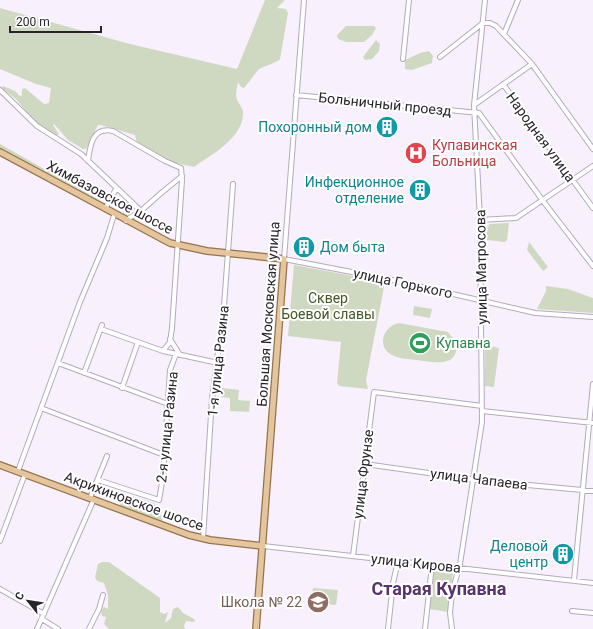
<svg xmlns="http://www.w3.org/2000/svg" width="593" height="629" font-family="Roboto,sans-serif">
<rect width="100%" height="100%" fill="#f8f0fd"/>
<path fill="#cfd9c2" d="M265 0H285L277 8 286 9 288 13 280 59 278 61 259 69 244 88 241 87 238 82C237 88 235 94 237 100 239 104 242 107 243 111 245 137 212 154 194 167L167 161 137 143 135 135 101 125H98L86 149H83L68 140 54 124 53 125 59 134 55 136 35 123 17 100 2 88 3 86 15 91 20 96 22 95V89L25 88 44 104 49 103 51 88 36 84 0 69V8L130 44 237 69Z
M346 26H374L376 28 372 35 364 42H346L338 39 337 35Z
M376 40 380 44 379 51 372 59 365 60 363 57Z
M429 51 433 56 432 63 412 70 405 69V60L420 53Z
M0 144 106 204 105 206 0 149Z
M509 223 507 240 505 242 487 240 486 227 489 226V224Z
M529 242 548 267 543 271 527 250Z
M294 265 385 282 366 380 368 389 339 386 337 383 341 342 288 336Z
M546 286 568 289 593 298V313L537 309 546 291Z
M414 306 432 309 430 318 413 315Z
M399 323 448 332 456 342C460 369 432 362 417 360 409 359 399 359 392 355 376 347 383 326 399 323Z
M485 345 499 348 494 387 485 386Z
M222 388 239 390 238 400 250 401 249 412 230 411V398L221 397Z
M128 495 154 503 163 518 162 521 121 507 120 504Z
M102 562H109L160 598V612L164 614 168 612 165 623 171 618 173 609 178 607 183 613 194 619 195 622 186 621 184 626 185 629H109L104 624 106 617 102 616 101 611 104 607 108 609V595L104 583 97 581 95 577 98 564Z
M433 569 453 572 448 612 429 609Z
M313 588 338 590 336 605 312 603Z"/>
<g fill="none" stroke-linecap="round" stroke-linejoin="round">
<g stroke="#b5a9be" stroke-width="6">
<path id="minor" d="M304 0 284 259 388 279 535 313 593 317
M483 23H490L496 26 532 64 593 149
M504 34 518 0
M440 57 483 23
M403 59 409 0
M503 84 593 208
M0 90 37 126 81 154 141 211
M296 95 479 113 543 201 593 266
M474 105 532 64
M88 161C90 145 93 126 113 131L165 161 181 168 182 180 172 328 170 342 163 351
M105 209 116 189
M480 220 516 218 593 166
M126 221C131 215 137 215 142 210 155 198 168 187 182 176
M101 329 163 351 218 363
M170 339 180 355
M58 363 168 404
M84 373 102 325
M122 388 138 342
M41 408 164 455
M482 411 593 423
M365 464 485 481 593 491
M18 471 80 302 107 238 114 215
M98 480 159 500 163 477 170 370 176 354
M90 498 107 456
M203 539 212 399 224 306 233 184
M0 541 25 474
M263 546 593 583
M353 556 374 392 482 406
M574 580 593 384
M0 589 44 614
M572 611 593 613
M42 619 58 629
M37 629 94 499
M89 629 99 609 103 595
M388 629 393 583 398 561
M425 629 432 565
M452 629 450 613 452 593 460 564 482 422 480 220 474 105 485 0"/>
</g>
<g stroke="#96744b" stroke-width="8">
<path id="major" d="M0 152 170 243 207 251 284 259 256 629
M0 465 189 535 210 540 263 546"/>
</g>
<use href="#minor" stroke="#fff" stroke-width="4"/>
<use href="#major" stroke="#e4c59d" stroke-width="5.5"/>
</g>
<defs>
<g id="building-disc" transform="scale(1.15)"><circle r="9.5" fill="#0f9aa8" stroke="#fff"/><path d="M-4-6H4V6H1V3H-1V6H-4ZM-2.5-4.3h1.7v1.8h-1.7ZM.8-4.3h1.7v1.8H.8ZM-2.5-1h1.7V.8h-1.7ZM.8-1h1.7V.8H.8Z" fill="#fff"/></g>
<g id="hospital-disc" transform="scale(1.15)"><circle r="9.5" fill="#e0444e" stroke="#fff"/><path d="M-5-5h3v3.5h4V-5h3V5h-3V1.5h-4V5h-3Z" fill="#fff"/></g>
<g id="stadium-disc" transform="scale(1.15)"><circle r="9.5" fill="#2e9e5b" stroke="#fff"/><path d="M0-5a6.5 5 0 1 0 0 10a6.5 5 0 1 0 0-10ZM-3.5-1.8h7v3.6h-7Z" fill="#fff"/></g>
<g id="school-disc" transform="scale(1.15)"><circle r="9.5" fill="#8d6e63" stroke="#fff"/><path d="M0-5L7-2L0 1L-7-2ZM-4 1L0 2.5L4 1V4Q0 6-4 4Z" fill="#fff"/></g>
</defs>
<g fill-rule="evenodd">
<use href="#building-disc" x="387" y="127"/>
<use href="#hospital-disc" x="416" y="153"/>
<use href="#building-disc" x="420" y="190"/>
<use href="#building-disc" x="304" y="247"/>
<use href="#stadium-disc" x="420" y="343"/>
<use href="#building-disc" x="563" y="554"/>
<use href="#school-disc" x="318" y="602"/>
</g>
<g text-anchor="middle" stroke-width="4" stroke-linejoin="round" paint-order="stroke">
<g font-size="14" fill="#28232b" stroke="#fff">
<text transform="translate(385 104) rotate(6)" y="5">Больничный проезд</text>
<text transform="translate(541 137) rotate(54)" y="5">Народная улица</text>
<text transform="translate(110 197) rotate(28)" y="5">Химбазовское шоссе</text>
<text transform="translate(481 267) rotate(-91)" y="5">улица Матросова</text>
<text transform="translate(403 283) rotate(12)" y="5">улица Горького</text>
<text transform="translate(268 314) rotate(-86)" y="5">Большая Московская улица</text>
<text transform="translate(218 361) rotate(-84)" y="5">1-я улица Разина</text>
<text transform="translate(167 427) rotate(-84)" y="5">2-я улица Разина</text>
<text transform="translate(363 474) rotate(-83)" y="5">улица Фрунзе</text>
<text transform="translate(479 479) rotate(7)" y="5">улица Чапаева</text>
<text transform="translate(134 501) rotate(20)" y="5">Акрихиновское шоссе</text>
<text transform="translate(416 563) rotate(6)" y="5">улица Кирова</text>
</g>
<g font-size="14" fill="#0d838f" stroke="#fff" text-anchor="end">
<text x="372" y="132">Похоронный дом</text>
<text x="404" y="187">Инфекционное<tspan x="404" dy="16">отделение</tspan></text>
<text x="320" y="252" text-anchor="start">Дом быта</text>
<text x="548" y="551">Деловой<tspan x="548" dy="16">центр</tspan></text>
</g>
<g font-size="14" fill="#be3a42" stroke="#fff" text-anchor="start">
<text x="432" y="150">Купавинская<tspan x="432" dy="16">Больница</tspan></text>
</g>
<g font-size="14" fill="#445624" stroke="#fff">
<text x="328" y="303">Сквер<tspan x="328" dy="16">Боевой славы</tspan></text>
</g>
<g font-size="14" fill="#27864d" stroke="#fff" text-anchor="start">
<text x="436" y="348">Купавна</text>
</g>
<g font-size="14" fill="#785e54" stroke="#fff" text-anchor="end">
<text x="302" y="607">Школа № 22</text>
</g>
<g font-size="18" font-weight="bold" fill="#59336b" stroke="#fff">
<text x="439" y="595">Старая Купавна</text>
</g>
</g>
<g transform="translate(28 601) rotate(300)" stroke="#ffffff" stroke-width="3" paint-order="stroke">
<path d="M0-3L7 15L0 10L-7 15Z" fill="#28232b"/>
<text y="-6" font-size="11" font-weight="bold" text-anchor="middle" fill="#28232b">С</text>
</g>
<path d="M10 26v6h91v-6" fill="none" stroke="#28232b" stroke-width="2"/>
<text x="16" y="26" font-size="12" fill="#28232b" stroke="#ffffff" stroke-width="3" paint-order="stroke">200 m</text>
</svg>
